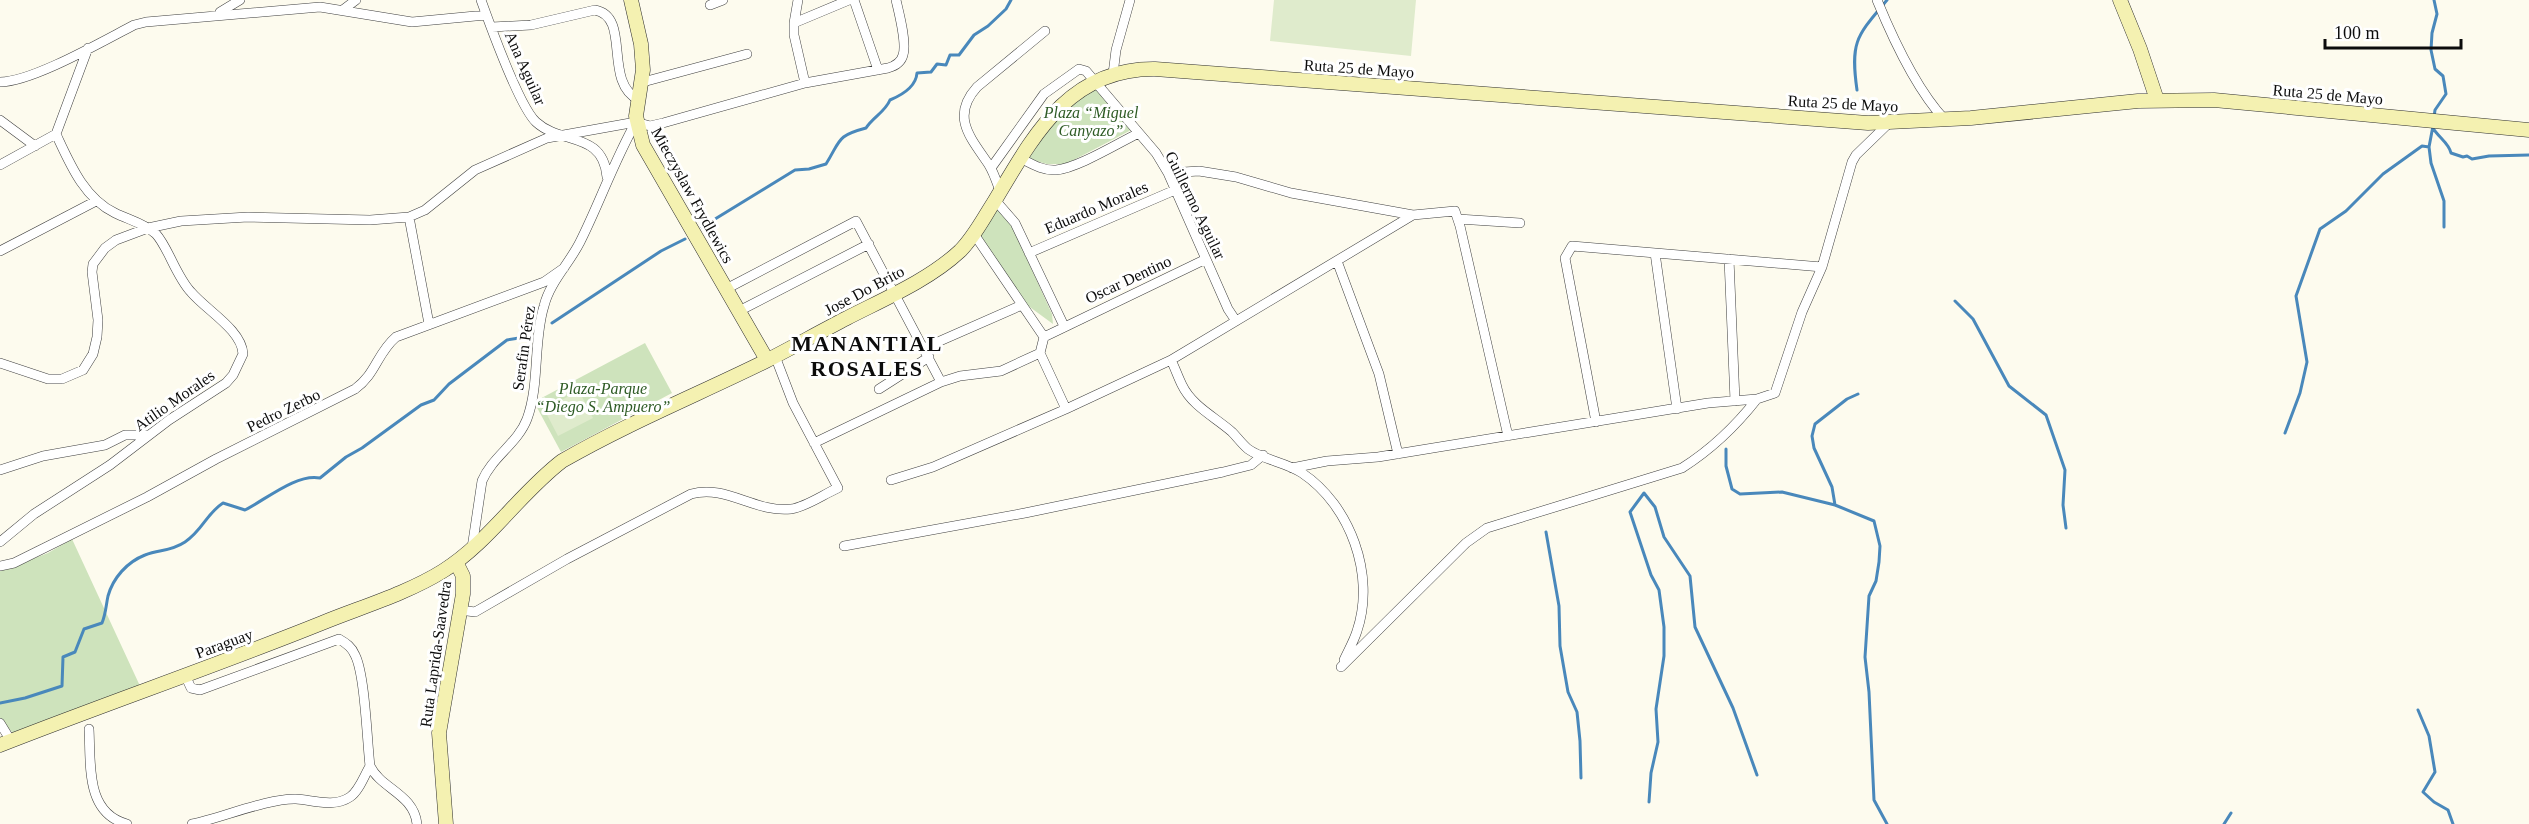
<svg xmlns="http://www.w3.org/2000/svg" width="2529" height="824" font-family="Georgia,serif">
<rect width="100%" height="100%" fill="#fdfbee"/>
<path fill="#cee3bc" d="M1095 86 1135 128 1066 164H1047L1029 159 1053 120Z
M995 207 1012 226 1052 314 1053 324 1027 305 980 237Z
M645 343 672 393 561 452 534 402Z
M72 539 140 686 16 736 0 720V571L48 553Z"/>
<path fill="#dfebcc" d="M1274 0H1416L1411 56 1270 41Z
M579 391 593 418 558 436 544 409Z"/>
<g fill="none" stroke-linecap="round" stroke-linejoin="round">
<path stroke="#4988bb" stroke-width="3" d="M2434 0 2437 14 2432 33 2431 50 2435 69 2443 76 2446 94 2435 110 2434 117
M1857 90C1850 41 1857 36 1887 0
M2433 126 2429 147 2431 163 2444 201V227
M2433 128C2438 137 2449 143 2451 153L2463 157 2467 156 2472 159 2489 156 2529 155
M702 227 795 170 809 169 826 164C841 140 836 136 866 128 873 117 885 112 890 100 902 95 916 87 917 73L931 72 937 64 946 65 950 55H959L974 35 988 26 1006 9 1011 0
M1955 301 1973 319 2009 386 2046 415 2065 470 2063 505 2066 528
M552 323 661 251 685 239
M1858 394 1847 399 1815 424 1812 436 1814 448 1832 487 1835 505 1874 521 1880 546 1879 562 1876 581 1869 596 1865 657 1869 692 1874 800 1887 824
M2285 433 2300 393 2307 362 2296 296 2320 229 2346 211 2383 174 2422 146 2429 147
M1726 449V466L1732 489 1740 494 1782 492 1835 505
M1546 532 1559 606 1560 646 1568 692 1577 712 1580 741 1581 778
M0 703 25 698 62 686 63 657 75 652 84 629 102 623C106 613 106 605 108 596 113 578 127 562 145 555 159 549 170 552 185 542 203 530 206 514 223 503L245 510C265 500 297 473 320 478L346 457 362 448 421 405 434 400 449 384 507 340 519 338
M2418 710 2429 736 2435 772 2423 792 2434 802 2448 810 2453 824
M1649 802 1651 773 1658 742 1656 709 1664 656V627L1659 590 1651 575 1630 512 1644 493 1655 507 1664 537 1690 576 1695 627 1733 708 1757 775
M2224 824 2231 813"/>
<g stroke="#3f3f3f" stroke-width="10">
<path id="street" d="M481 0C490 25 520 107 536 122 561 145 603 131 607 177
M798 0 794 23V35L805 83
M854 0 878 70
M1877 0C1893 39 1916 89 1945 120
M710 5 723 0
M344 9 356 0
M220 12 240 0
M794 23 849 0
M492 27 531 25 595 10C632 17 602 82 639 100
M1113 74 1116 50 1130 0
M0 82C32 82 103 41 134 25L146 22 320 7 412 22 486 15
M643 82 747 54
M0 120 35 146
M1020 158C1032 164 1043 171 1056 170 1078 168 1118 143 1139 133
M0 165 56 134
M991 168 1044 94 1079 69 1086 71 1156 153 1168 173 1228 309 1236 321
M1168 173 1199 171 1236 177 1291 193 1413 215 1455 211 1460 226 1508 436
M1000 191C997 183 994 173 989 165 971 138 950 117 977 87L1045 31
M995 200 1015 223 1064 326
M409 217 429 324
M1458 219 1520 223
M974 234 1044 337
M0 251 96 201
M1029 253 1175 190
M1655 253 1677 409
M1729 259 1735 401
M1337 261 1379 374 1398 454
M726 289 856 221 941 382
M739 311 869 244
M924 348 1022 305
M1040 353 1066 409
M1171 360C1175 368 1178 377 1182 385 1192 406 1215 417 1232 432 1237 437 1242 444 1248 449 1263 460 1286 462 1302 473 1350 505 1376 575 1357 631 1354 641 1348 651 1344 660
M0 363 48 379H62L83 370 93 354 97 337 98 320 92 272 93 264 105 248 116 240 148 228 181 221 248 217 370 220 409 217 425 210 475 170 547 138 636 122 650 126 663 123 805 83 888 68C895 66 901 63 903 55 907 43 899 13 896 0
M879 389 929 357
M1596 422 1565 258 1572 246 1822 267
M814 443 941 382 960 376 1001 371 1040 353 1044 337 1206 259
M1292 468 1327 461 1378 457 1708 403 1757 399 1775 393 1802 312 1822 267 1852 162 1856 155 1889 123
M0 470 43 456 105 445 125 435H149
M891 480 933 467 1066 409 1171 360 1413 215
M0 542 34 514 110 465 169 420 226 383 233 375 243 354C242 330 206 310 191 292 176 276 168 247 156 234 144 223 129 220 115 213 84 198 70 164 56 134L88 48
M844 546 1025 513 1223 472 1251 465 1263 455
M472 548 482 481C492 457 518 443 527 419 540 384 533 341 544 306 550 282 569 264 580 242 600 202 614 161 636 122
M0 566 14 563 147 497 216 459 355 389C376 374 377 353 396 337L544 282 564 268
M460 610 475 612 567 559 691 494C726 484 755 513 791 509 806 507 824 494 838 488L793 403 775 356
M1341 667 1466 543 1487 528 1682 468C1712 449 1735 427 1757 399
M185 675 191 688 200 690 339 639C346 643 352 647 355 655 365 674 367 741 370 766 381 789 414 794 417 824
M0 723 11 741
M89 729C91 764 85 813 127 824
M192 824C221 818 269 798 296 799 313 800 334 808 350 797 359 791 364 776 370 766"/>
</g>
<g stroke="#2e2e2e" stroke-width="15">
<path id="secondary" d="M631 0 641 44 643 70 636 116 643 145 767 360
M2120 0 2140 49 2157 100
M0 745C107 703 215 666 322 623 361 607 406 594 443 571 489 542 519 494 562 461 628 423 699 394 766 361 793 347 820 332 847 318 884 299 929 280 960 251 974 237 983 219 994 202 1033 137 1068 68 1155 69L1868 123 1971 118 2138 101 2214 100 2529 130
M446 824 439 733 463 594V576L456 562"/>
</g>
<use href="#street" stroke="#fff" stroke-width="9"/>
<use href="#secondary" stroke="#f4f1b1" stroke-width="14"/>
</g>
<g text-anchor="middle" stroke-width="6" stroke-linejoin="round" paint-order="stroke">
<g font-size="16" fill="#0c0c0c" stroke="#fff">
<text transform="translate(526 68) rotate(66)" y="6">Ana Aguilar</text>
<text transform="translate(1359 68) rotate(4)" y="6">Ruta 25 de Mayo</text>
<text transform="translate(2328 94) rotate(5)" y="6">Ruta 25 de Mayo</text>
<text transform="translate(1843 103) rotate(3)" y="6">Ruta 25 de Mayo</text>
<text transform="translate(693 195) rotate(61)" y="6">Mieczyslaw Frydlewics</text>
<text transform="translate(1196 205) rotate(64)" y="6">Guillermo Aguilar</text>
<text transform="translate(1096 207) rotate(-23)" y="6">Eduardo Morales</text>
<text transform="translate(1128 279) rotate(-25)" y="6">Oscar Dentino</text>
<text transform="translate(864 290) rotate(-28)" y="6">Jose Do Brito</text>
<text transform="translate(523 348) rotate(-82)" y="6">Serafin Pérez</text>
<text transform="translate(174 400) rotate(-35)" y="6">Atilio Morales</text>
<text transform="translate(283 410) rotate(-26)" y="6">Pedro Zerbo</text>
<text transform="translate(224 643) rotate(-20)" y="6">Paraguay</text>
<text transform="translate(435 654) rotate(-82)" y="6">Ruta Laprida-Saavedra</text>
</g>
<g font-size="16" font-style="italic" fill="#2e5b25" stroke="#fff">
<text x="1091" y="118">Plaza “Miguel<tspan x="1091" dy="18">Canyazo”</tspan></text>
<text x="603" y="394">Plaza-Parque<tspan x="603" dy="18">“Diego S. Ampuero”</tspan></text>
</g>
<g font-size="22" font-weight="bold" letter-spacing="1.5" fill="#0c0c0c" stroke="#fff">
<text x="867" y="351">MANANTIAL<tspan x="867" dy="25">ROSALES</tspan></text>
</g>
</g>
<path d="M2325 39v9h136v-9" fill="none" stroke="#0c0c0c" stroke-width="3"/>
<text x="2334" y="39" font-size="18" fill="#0c0c0c" stroke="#ffffff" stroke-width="4.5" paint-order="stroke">100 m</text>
</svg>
